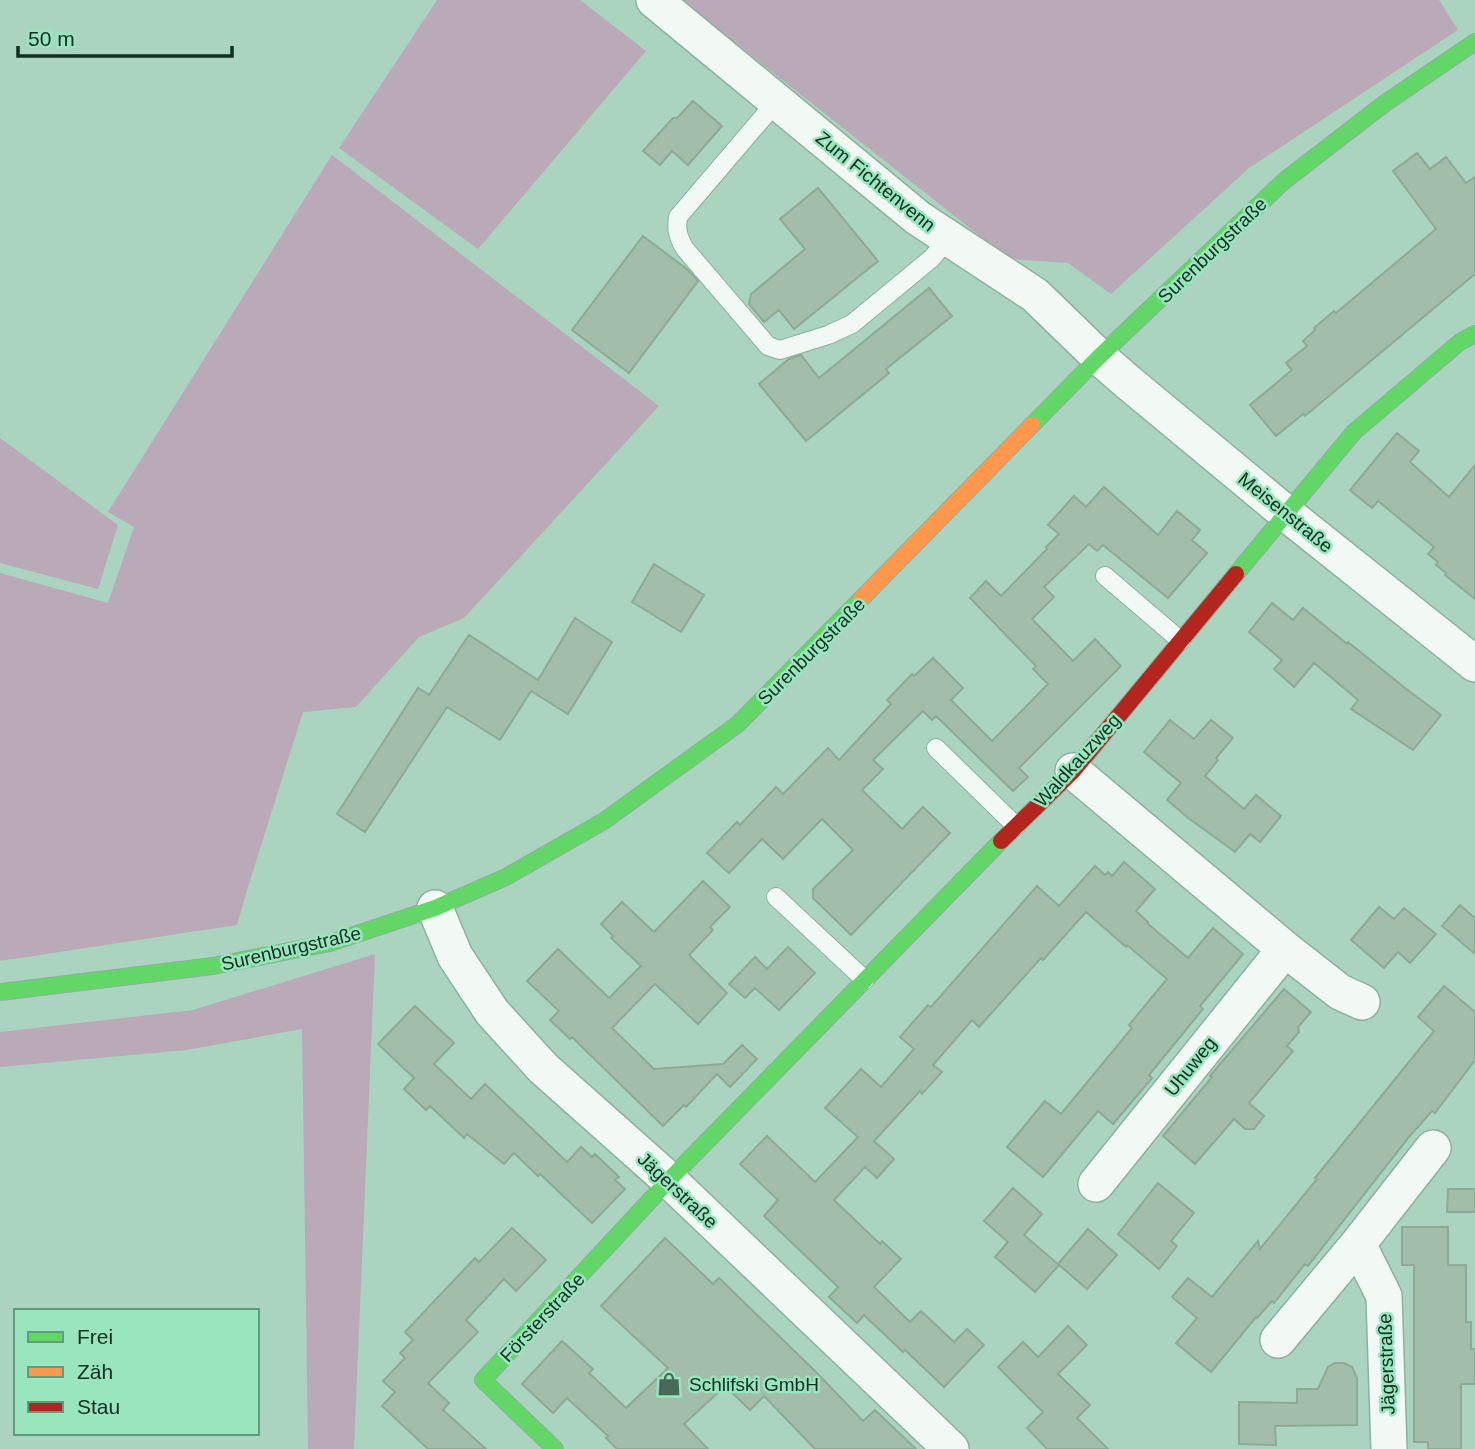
<svg xmlns="http://www.w3.org/2000/svg" width="1475" height="1449" font-family="Arial,sans-serif">
<rect width="100%" height="100%" fill="#aad4bf"/>
<path fill="#baaab7" d="M437 0H580L646 51 478 249 339 148Z
M681 0H1439L1458 30 1249 168 1111 294 1068 263 1009 259Z
M332 155 659 406 464 618 419 637 356 707 303 712 248 887 237 925 0 961V573L108 603 134 527 108 512Z
M0 438 118 525 98 589 0 563Z
M375 954 354 1449H308L302 1029 187 1050 0 1067V1032L193 1010Z"/>
<path fill="#a2beaa" stroke="#8daa96" stroke-width="2" d="M693 101 722 126 688 165 672 151 660 165 643 151 673 118H677Z
M1417 153 1430 169 1446 157 1466 183 1475 177V274L1305 416 1303 414 1276 436 1250 405 1292 370 1286 363 1307 346 1303 341 1315 330 1314 328 1334 311 1336 313 1436 229 1393 171Z
M818 188 878 261 794 329 779 310 764 322 749 304 751 294 805 249 780 219Z
M643 236 688 270 698 281 629 373 572 330Z
M929 288 952 316 886 369 889 373 806 441 759 384 789 359 801 355 819 378Z
M1397 433 1419 451 1410 462 1449 497 1475 465V599L1445 575 1446 573 1436 565 1438 562 1428 554 1434 547 1378 501 1372 508 1350 490Z
M1104 487 1158 535 1177 511 1200 530 1192 540 1207 553 1168 598 1103 545 1097 551 1089 544 1044 587 1054 597 1032 619 1073 661 1095 639 1121 666 1019 768 1028 777 1013 791 936 716 932 720 923 711 873 760 883 769 862 790 902 829 923 807 950 833 851 935 813 898V889L853 850 822 819 783 859 762 839 729 873 707 853 737 822 740 825 776 787 783 794 828 748 839 760 891 704 887 700 912 674 914 676 933 658 963 688 951 700 992 741 1048 684 1033 669 1036 666 970 598 986 581 1001 596 1047 549 1046 547 1059 534 1048 525 1074 496 1086 507Z
M654 564 704 595 681 632 632 602Z
M1272 603 1293 620 1303 608 1347 644 1348 642 1405 688 1441 715 1413 750 1351 709 1358 700 1314 663 1294 687 1274 669 1282 660 1249 632Z
M575 618 612 642 568 714 531 691 500 740 447 707 365 832 337 814 418 688 429 695 469 635 538 680Z
M1170 720 1194 739 1211 720 1233 738 1216 758 1218 760 1205 776 1244 809 1256 795 1281 816 1260 842 1250 834 1235 852 1187 817 1167 800 1181 783 1144 752Z
M1124 862 1155 889 1136 911 1148 922 1147 923 1188 958 1213 928 1243 954 1200 1006 1203 1009 1149 1075 1152 1078 1113 1124 1098 1111 1043 1177 1007 1147 1045 1101 1061 1114 1132 1028 1129 1025 1167 979 1127 945 1126 947 1086 912 1043 960 1041 958 979 1027 972 1020 933 1065 942 1072 922 1094 920 1091 874 1141 894 1159 877 1178 865 1167 834 1200 880 1244 882 1241 901 1259 874 1287 910 1322 921 1311 954 1342 967 1329 984 1345 944 1387 905 1350 903 1352 864 1315 857 1323 829 1297 838 1287 764 1216 778 1200 740 1164 767 1136 815 1182 858 1137 825 1108 861 1069 881 1087 914 1049 900 1037 928 1005 931 1007 1037 886 1059 906 1095 866 1105 875 1108 872 1112 876Z
M703 881 730 907 710 927 713 930 689 955 727 993 698 1024 655 984 612 1028 654 1069 723 1064 742 1045 757 1059 730 1087 717 1074 686 1107 684 1105 663 1126 572 1037 570 1039 550 1020 559 1011 527 981 558 949 609 998 641 966 611 938 613 936 601 924 622 902 654 932Z
M1460 905 1475 918V954L1442 926Z
M1379 907 1394 919 1404 908 1436 934 1410 963 1398 952 1384 968 1351 940Z
M788 947 815 973 779 1010 755 988 745 998 729 984 755 957 767 969Z
M1444 986 1475 1012V1060L1435 1113 1432 1111 1409 1137 1308 1266 1305 1264 1274 1303 1272 1301 1257 1318 1256 1317 1211 1372 1176 1343 1197 1318 1172 1297 1188 1278 1212 1297 1258 1241 1260 1249 1317 1179 1315 1178 1434 1031 1418 1017Z
M1284 989 1311 1012 1298 1027 1299 1032 1287 1046 1293 1051 1249 1103 1264 1116 1254 1129H1245L1234 1119 1195 1164 1163 1136 1212 1077 1210 1076Z
M415 1006 454 1043 434 1064 471 1099 485 1084 567 1162 581 1147 592 1157 595 1154 619 1177 615 1180 625 1189 592 1223 540 1174 538 1176 514 1153 504 1164 467 1134 464 1138 430 1106 426 1110 404 1089 414 1078 378 1044Z
M1158 1183 1194 1213 1171 1241 1177 1246 1159 1269 1118 1234Z
M1013 1188 1042 1214 1024 1235 1059 1265 1035 1292 995 1257 1008 1242 984 1221Z
M1448 1189H1475V1212H1447Z
M1402 1227H1448V1265H1466V1322H1471V1349H1475V1384H1461V1449H1428V1442H1414V1265H1402Z
M512 1228 546 1260 516 1291 504 1279 466 1320 478 1332 428 1383 449 1403 443 1410 486 1449H428L382 1406 395 1392 383 1381 405 1358 400 1353 413 1340 405 1332 475 1258 479 1262Z
M1088 1229 1117 1255 1087 1289 1058 1264Z
M665 1238 713 1284 719 1278 815 1371 863 1421 875 1410 916 1449H815L764 1396 750 1410 725 1386 684 1424 708 1449H617L606 1438 608 1436 567 1398 553 1413 522 1384 562 1341 593 1369 589 1373 626 1408 668 1368 601 1306Z
M1068 1326 1087 1345 1058 1374 1090 1405 1077 1418 1108 1449H1047L1027 1428 1043 1412 998 1367 1023 1342 1038 1357Z
M1335 1363H1344L1352 1367 1357 1378V1425L1275 1426 1276 1445 1239 1444V1402L1297 1403V1389H1318L1328 1367Z"/>
<g fill="none" stroke-linecap="round" stroke-linejoin="round">
<g stroke="#8eb09f" stroke-width="20">
<path id="lane" d="M777 101 678 217C676 230 678 237 685 249L768 346 780 350 828 335 852 324 932 258 948 238
M1105 576 1181 641
M936 748 1016 826
M776 897 865 980"/>
</g>
<g stroke="#8eb09f" stroke-width="38">
<path id="street" d="M654 0 918 218 1035 295 1099 357 1129 383 1287 514 1475 664
M1073 771 1285 949 1340 992 1362 1002
M435 908 455 956 492 1012 543 1068 669 1180 951 1449
M1096 1184 1285 949
M1278 1340 1358 1244
M1389 1449 1384 1296 1358 1244 1433 1148"/>
</g>
<g stroke="#8eb09f" stroke-width="18">
<path id="fast" d="M1032 425 1099 357 1284 181 1384 104 1475 42
M1236 574 1354 432 1460 342 1475 334
M0 992 213 966 330 943 435 908 506 877 604 821 738 724 861 599
M555 1449 483 1380 669 1180 1001 841"/>
</g>
<g stroke="#8eb09f" stroke-width="18">
<path id="slow" d="M861 599 1032 425"/>
</g>
<g stroke="#8eb09f" stroke-width="18">
<path id="jam" d="M1001 841 1073 771 1236 574"/>
</g>
<use href="#lane" stroke="#f2f9f5" stroke-width="18"/>
<use href="#street" stroke="#f2f9f5" stroke-width="35"/>
<use href="#fast" stroke="#63d668" stroke-width="16"/>
<use href="#slow" stroke="#ff974d" stroke-width="16"/>
<use href="#jam" stroke="#b3261e" stroke-width="16"/>
</g>
<defs>
<g id="shop-bare" transform="scale(1.89)"><path d="M-5-2.5h2.3a2.7 3.5 0 0 1 5.4 0H5L5.5 6h-11ZM-1.5-2.5h3a1.5 2.3 0 0 0-3 0Z" fill="#466958" stroke="#99e5be" stroke-width="2.5" paint-order="stroke"/></g>
</defs>
<g fill-rule="evenodd">
<use href="#shop-bare" x="669" y="1384"/>
</g>
<g text-anchor="middle" stroke-width="5" stroke-linejoin="round" paint-order="stroke">
<g font-size="19" fill="#102f21" stroke="#99e5be">
<text transform="translate(876 181) rotate(39)" y="7">Zum Fichtenvenn</text>
<text transform="translate(1212 250) rotate(-44)" y="7">Surenburgstraße</text>
<text transform="translate(1286 512) rotate(39)" y="7">Meisenstraße</text>
<text transform="translate(811 651) rotate(-45)" y="7">Surenburgstraße</text>
<text transform="translate(1077 760) rotate(-48)" y="7">Waldkauzweg</text>
<text transform="translate(291 948) rotate(-13)" y="7">Surenburgstraße</text>
<text transform="translate(1190 1066) rotate(-51)" y="7">Uhuweg</text>
<text transform="translate(678 1190) rotate(43)" y="7">Jägerstraße</text>
<text transform="translate(542 1317) rotate(-47)" y="7">Försterstraße</text>
<text transform="translate(1386 1364) rotate(-92)" y="7">Jägerstraße</text>
</g>
<g font-size="19" fill="#102f21" stroke="#99e5be" text-anchor="start">
<text x="689" y="1391">Schlifski GmbH</text>
</g>
</g>
<rect x="14" y="1309" width="245" height="126" fill="#99e5be" stroke="#629c7f" stroke-width="2"/>
<rect x="28" y="1332" width="35" height="10" fill="#63d668" stroke="#629c7f" stroke-width="2"/>
<text x="77" y="1344" font-size="21" fill="#102f21">Frei</text>
<rect x="28" y="1367" width="35" height="10" fill="#ff974d" stroke="#629c7f" stroke-width="2"/>
<text x="77" y="1379" font-size="21" fill="#102f21">Zäh</text>
<rect x="28" y="1402" width="35" height="10" fill="#b3261e" stroke="#629c7f" stroke-width="2"/>
<text x="77" y="1414" font-size="21" fill="#102f21">Stau</text>
<path d="M18 46v10h214v-10" fill="none" stroke="#102f21" stroke-width="3.5"/>
<text x="28" y="46" font-size="21" fill="#102f21" stroke="#99e5be" stroke-width="5" paint-order="stroke">50 m</text>
</svg>
